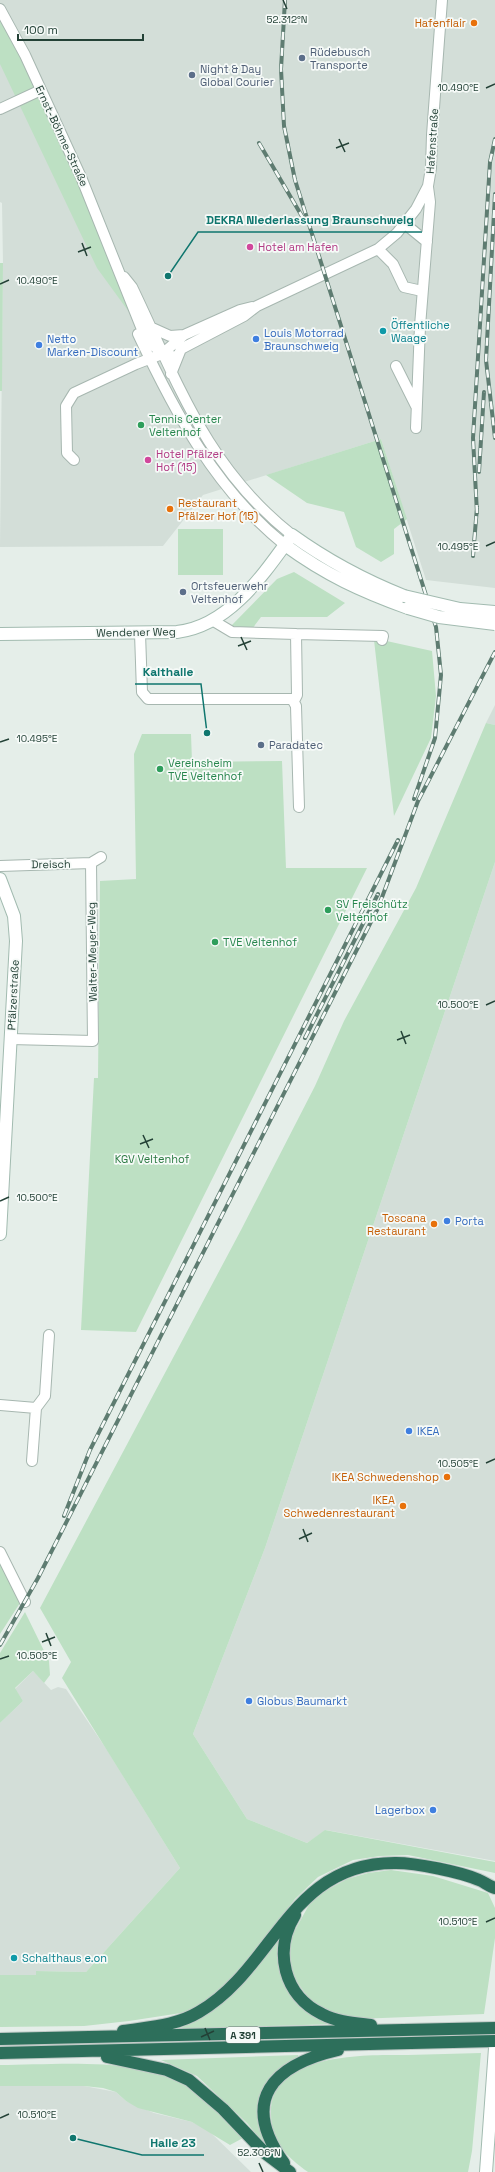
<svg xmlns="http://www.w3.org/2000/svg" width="495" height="2172" font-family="'Space Grotesk',sans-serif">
<rect width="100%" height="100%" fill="#e5eee9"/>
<path fill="#d3ded8" d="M0 0H495V588L426 580 381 439 203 495 163 546 0 547 3 263 2 203 0 202Z
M495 705V725L486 723Z
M495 862V1861L326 1830 307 1843 247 1819 193 1734 265 1548Z
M33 1671 51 1690 58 1687 66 1689 107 1750 180 1868 86 1972 37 1971 36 1975H0V1723L23 1701 15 1689Z
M0 2086H84L116 2092 126 2101 154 2113 192 2122 208 2130 251 2172H0Z"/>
<path fill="#bde0c3" d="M0 9 117 268 129 312 97 268 0 64Z
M0 263H3L2 391H0Z
M381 439 407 519 394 529V554L381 562 356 547 344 512 307 503 266 475Z
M178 529H223V575H178Z
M294 572 345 603 327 617H261L252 629 231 626 277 579Z
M374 640H382L432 651 436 696 431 738 394 816Z
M486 723 495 725V862L265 1548 193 1734 247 1819 307 1843 325 1830 495 1862V1873L408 1855 380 1856 353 1860 318 1877 295 1899 231 1982 194 2011 129 2021 84 2026 0 2027V1975H36V1971L86 1972 180 1868 62 1678 71 1662 40 1608 241 1230 315 1086 344 1021 416 888Z
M142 734H191L192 762 282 761 286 868H367L136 1332 81 1330 94 1078H98L100 881 136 879 134 754Z
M0 1562 20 1603 0 1634Z
M25 1612 49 1661 50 1675 44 1683 33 1671 15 1688 23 1701 0 1723V1653Z
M391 1870 433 1876 488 1893 495 1908V1938L484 2014 357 2019 329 2011 310 2000 297 1982 291 1969 288 1948 294 1932 310 1903 325 1891 347 1879 368 1873Z
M283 1933 285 1982 335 2024 179 2029C223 2008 252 1969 283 1933Z
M481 2053 472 2151 468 2172H308C287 2157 271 2142 271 2114 269 2052 367 2055 408 2055 433 2054 457 2054 481 2053Z
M298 2055 299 2057C275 2070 256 2091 258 2121 259 2130 266 2141 269 2150L247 2123 197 2076 161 2060Z
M0 2065C55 2065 144 2056 191 2087 211 2100 228 2120 243 2138L230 2145 192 2122 138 2108 126 2101 116 2092 103 2088 84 2086H0Z"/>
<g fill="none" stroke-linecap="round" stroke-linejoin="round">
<g stroke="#a7b7b0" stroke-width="12">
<path id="street" d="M0 9 25 55 81 177 145 337 162 354 177 357
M0 109 41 90
M405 224 427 242
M378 249 393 264 404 287 422 291
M124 277 132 287C178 383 206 467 292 535
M150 327 170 336 184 335
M138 334C175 413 216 490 285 545
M396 366 416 406
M171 374 181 349 244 316 257 306 378 249 397 233 416 209 428 186 431 168 432 135 442 0
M416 428 420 326 430 202 428 187
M74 460 67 453 66 406 74 393 136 364 162 354 184 335 240 310 252 307
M212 620 232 632 296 634 297 695 294 701
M140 633 142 692 148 699H292L296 706 299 807
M296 634 383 636 382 640
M0 866 91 863 101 857
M10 1039 93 1041 91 863
M0 1405 36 1408 32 1461
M36 1408 45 1396 49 1335
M0 1552 25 1602"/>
</g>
<g stroke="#a2bbb0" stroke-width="14">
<path id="secondary" d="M285 545C326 575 361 591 408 608
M0 634 177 632C229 626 263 575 292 535 328 561 364 580 404 596
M0 879 14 916 16 941 0 1234
M486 2172 495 2048"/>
</g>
<g stroke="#c1cac7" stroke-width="14">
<path id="highway" d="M295 1915C273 1951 284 1996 322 2014 337 2022 354 2023 371 2025
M123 2031C148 2027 176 2026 199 2012 275 1968 289 1862 396 1863 416 1863 461 1872 479 1880 484 1882 489 1886 495 1888
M0 2039 495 2028
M0 2053 495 2041
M107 2057 167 2070 189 2080 223 2109 266 2154 290 2172
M284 2163C239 2100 273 2065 338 2050"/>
</g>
<use href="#street" stroke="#fff" stroke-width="10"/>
<use href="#secondary" stroke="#fff" stroke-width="12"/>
<use href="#highway" stroke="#2d6f5b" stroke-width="12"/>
<g stroke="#5e7c71" stroke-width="4">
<path id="rail" d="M285 0 281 69 284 126 295 180 436 627 441 675 435 738 414 799
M259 143 303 218
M495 194 486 360 495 438
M479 472 484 392
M477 513 473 438 490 162 495 139
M473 556 477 507
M305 1038 378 894
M64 1516 90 1450 398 840
M0 1645 38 1578 378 908 418 801 495 652"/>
</g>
<use href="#rail" stroke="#f6faf8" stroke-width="2.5" stroke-dasharray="8" stroke-linecap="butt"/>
<g stroke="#a2bbb0" stroke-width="14" stroke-linecap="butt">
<path id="secondary-bridge" d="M404 596 460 609 495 612
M408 608 439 617 495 624"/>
</g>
<use href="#secondary-bridge" stroke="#fff" stroke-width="12"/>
</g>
<path fill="none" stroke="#234136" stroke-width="1.5" d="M283 0 287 9M486 88 495 84M339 139 345 152M336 148 349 143M82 243 87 256M78 252 91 247M0 284 9 280M486 546 495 542M241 637 247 650M238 646 251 641M0 742 9 739M486 1005 495 1001M401 1031 406 1044M397 1040 410 1035M143 1135 149 1148M140 1144 153 1139M0 1201 9 1197M486 1463 495 1459M303 1529 308 1542M299 1539 312 1533M46 1633 51 1646M42 1642 55 1637M0 1659 9 1656M486 1922 495 1918M205 2028 210 2040M201 2037 214 2031M0 2118 9 2114M259 2163 263 2172"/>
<g fill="#e8710a" stroke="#f6faf8" stroke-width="1.5">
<circle cx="474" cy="23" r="4"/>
<circle cx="170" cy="509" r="4"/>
<circle cx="434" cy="1224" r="4"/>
<circle cx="447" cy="1477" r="4"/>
<circle cx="403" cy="1506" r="4"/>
</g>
<g fill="#5c6f8a" stroke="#f6faf8" stroke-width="1.5">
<circle cx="302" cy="58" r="4"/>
<circle cx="192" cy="75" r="4"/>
<circle cx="183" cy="592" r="4"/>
<circle cx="261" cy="745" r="4"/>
</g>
<g fill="#d1479c" stroke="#f6faf8" stroke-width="1.5">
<circle cx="250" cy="247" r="4"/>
<circle cx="148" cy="460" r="4"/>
</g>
<g fill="#0f9aa8" stroke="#f6faf8" stroke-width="1.5">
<circle cx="383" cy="331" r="4"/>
<circle cx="14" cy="1958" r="4"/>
</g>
<g fill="#3f7fe0" stroke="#f6faf8" stroke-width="1.5">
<circle cx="256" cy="339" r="4"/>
<circle cx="39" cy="345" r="4"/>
<circle cx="447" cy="1221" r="4"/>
<circle cx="409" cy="1431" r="4"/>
<circle cx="249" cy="1701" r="4"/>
<circle cx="433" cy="1810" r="4"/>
</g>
<g fill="#2e9e5b" stroke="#f6faf8" stroke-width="1.5">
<circle cx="141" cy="425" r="4"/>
<circle cx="160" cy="769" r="4"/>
<circle cx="328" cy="910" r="4"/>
<circle cx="215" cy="942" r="4"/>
</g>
<g text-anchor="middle" stroke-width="3.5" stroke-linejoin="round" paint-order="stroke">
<rect fill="#f6faf8" stroke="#627870" stroke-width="1" x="226" y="2027" width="34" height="16" rx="3"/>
<g font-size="10" font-weight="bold" fill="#234136">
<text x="243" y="2039">A 391</text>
</g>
<g font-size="11" fill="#c56008" stroke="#f6faf8" text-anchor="end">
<text x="466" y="27">Hafenflair</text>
<text x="178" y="507" text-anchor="start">Restaurant<tspan x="178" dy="13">Pfälzer Hof (15)</tspan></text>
<text x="426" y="1222">Toscana<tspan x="426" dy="13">Restaurant</tspan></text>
<text x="439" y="1481">IKEA Schwedenshop</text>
<text x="395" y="1504">IKEA<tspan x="395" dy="13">Schwedenrestaurant</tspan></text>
</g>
<g font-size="11" fill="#4e5e75" stroke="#f6faf8" text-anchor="start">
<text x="310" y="56">Rüdebusch<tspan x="310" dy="13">Transporte</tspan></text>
<text x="200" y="73">Night &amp; Day<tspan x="200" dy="13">Global Courier</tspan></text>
<text x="191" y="590">Ortsfeuerwehr<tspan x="191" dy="13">Veltenhof</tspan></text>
<text x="269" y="749">Paradatec</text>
</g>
<g font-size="11" fill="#234136" stroke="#f6faf8">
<text transform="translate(62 136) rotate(65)" y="4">Ernst-Böhme-Straße</text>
<text transform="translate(432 141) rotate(-86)" y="4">Hafenstraße</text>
<text transform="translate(136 632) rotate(-1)" y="4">Wendener Weg</text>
<text transform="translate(51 864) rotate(-1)" y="4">Dreisch</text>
<text transform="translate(92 952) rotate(-91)" y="4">Walter-Meyer-Weg</text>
<text transform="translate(13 995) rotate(-87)" y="4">Pfälzerstraße</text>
</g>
<g font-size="11" fill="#b23c85" stroke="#f6faf8" text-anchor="start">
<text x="258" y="251">Hotel am Hafen</text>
<text x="156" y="458">Hotel Pfälzer<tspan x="156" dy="13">Hof (15)</tspan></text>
</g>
<g font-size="11" fill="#0d838f" stroke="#f6faf8" text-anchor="start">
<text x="391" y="329">Öffentliche<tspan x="391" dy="13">Waage</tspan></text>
<text x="22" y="1962">Schalthaus e.on</text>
</g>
<g font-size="11" fill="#366cbe" stroke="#f6faf8" text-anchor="start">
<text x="264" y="337">Louis Motorrad<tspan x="264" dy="13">Braunschweig</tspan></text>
<text x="47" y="343">Netto<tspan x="47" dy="13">Marken-Discount</tspan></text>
<text x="455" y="1225">Porta</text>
<text x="417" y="1435">IKEA</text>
<text x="257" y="1705">Globus Baumarkt</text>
<text x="425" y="1814" text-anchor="end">Lagerbox</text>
</g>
<g font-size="11" fill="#27864d" stroke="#f6faf8" text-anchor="start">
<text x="149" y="423">Tennis Center<tspan x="149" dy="13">Veltenhof</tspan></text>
<text x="168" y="767">Vereinsheim<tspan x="168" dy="13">TVE Veltenhof</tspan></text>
<text x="336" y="908">SV Freischütz<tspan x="336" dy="13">Veltenhof</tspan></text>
<text x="223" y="946">TVE Veltenhof</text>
</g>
<g font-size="11" fill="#2b7a42" stroke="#f6faf8">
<text x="152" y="1163">KGV Veltenhof</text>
</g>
</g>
<g font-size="10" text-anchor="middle" fill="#234136" stroke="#f6faf8" stroke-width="3.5" stroke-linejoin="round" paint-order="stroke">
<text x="287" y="23">52.312°N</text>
<text x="458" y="91">10.490°E</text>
<text x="37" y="284">10.490°E</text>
<text x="458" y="550">10.495°E</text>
<text x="37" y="742">10.495°E</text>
<text x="458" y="1008">10.500°E</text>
<text x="37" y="1201">10.500°E</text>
<text x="458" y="1467">10.505°E</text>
<text x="37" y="1659">10.505°E</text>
<text x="458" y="1925">10.510°E</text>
<text x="37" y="2118">10.510°E</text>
<text x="259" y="2156">52.306°N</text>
</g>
<path fill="none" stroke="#0f766e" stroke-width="1.5" d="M168 276L198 232H422M207 733L201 684H135M73 2138L142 2155H204"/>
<g fill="#0f766e" stroke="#f6faf8" stroke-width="1.5">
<circle cx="168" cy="276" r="4"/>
<circle cx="207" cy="733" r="4"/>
<circle cx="73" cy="2138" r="4"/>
</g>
<g font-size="12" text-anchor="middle" font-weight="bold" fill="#0f766e" stroke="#f6faf8" stroke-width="3.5" stroke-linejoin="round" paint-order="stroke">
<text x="310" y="224">DEKRA Niederlassung Braunschweig</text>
<text x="168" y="676">Kalthalle</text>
<text x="173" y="2147">Halle 23</text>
</g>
<path d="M18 34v6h125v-6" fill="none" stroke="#234136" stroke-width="2"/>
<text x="24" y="34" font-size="12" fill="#234136" stroke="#f6faf8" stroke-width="3" paint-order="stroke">100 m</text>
</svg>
